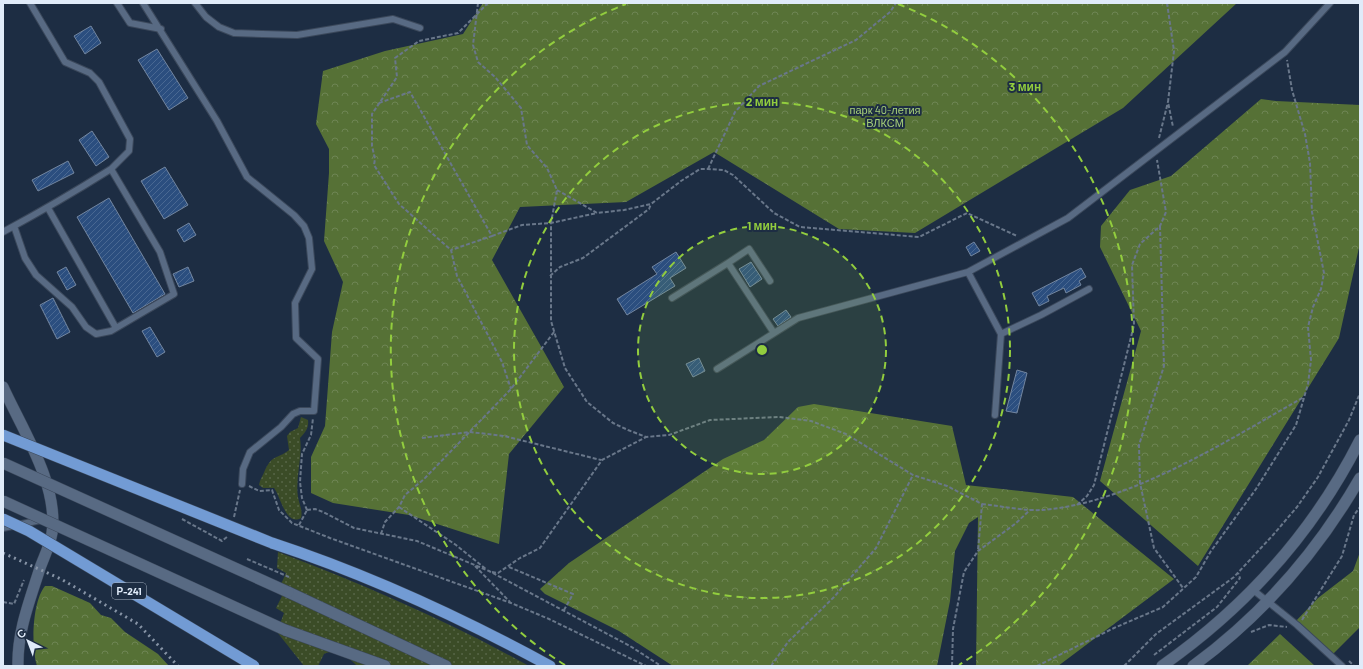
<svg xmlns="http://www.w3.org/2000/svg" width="1363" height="669" font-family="Barlow,sans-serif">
<defs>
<pattern id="grass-dots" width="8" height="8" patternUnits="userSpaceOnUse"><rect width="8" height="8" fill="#3b4c27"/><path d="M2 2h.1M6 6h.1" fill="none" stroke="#576647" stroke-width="1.8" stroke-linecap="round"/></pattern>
<pattern id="forest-crowns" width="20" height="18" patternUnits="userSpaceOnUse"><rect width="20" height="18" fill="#567136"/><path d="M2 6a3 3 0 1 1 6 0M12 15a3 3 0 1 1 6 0" fill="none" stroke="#6e8554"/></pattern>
<pattern id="building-hatch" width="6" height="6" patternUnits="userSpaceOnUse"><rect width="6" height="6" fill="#2b4e7f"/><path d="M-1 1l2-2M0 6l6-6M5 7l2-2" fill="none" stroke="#496892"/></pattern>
</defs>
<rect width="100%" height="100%" fill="#1d2d43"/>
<path fill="url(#grass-dots)" d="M301 417 308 420C309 429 305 432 300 438 303 457 295 477 298 497 299 504 303 510 301 518 286 527 280 495 274 488H263L259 485C260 479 263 476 265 470 273 454 276 460 289 450L287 436 290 432 298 428Z
M278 552C365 585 448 621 529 666H357C351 658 333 648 324 654L318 666H304L277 632 284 613 276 608 282 596 277 593 286 573 277 568Z"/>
<path fill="url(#forest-crowns)" d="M483 3H1237L1123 108 915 233 839 229 714 152 626 202 520 207 492 260 564 387 509 454 499 544 409 515 333 503 311 493V457L325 426 332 332 343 282 324 241 329 173V149L316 124 323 71 385 51 463 34Z
M1261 99 1276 101 1360 105V243L1339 338 1198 566 1100 481 1141 331 1100 247 1101 226 1130 190 1171 176Z
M814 404 952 426 966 485 1073 497 1174 579 1058 666H976L978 517 969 523 955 551 950 601 937 666H673L619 631 545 594 540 589 569 563 723 459 764 440 798 407Z
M1360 552V627L1332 655 1295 622 1318 598 1353 571Z
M45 586H52L90 603 101 615 111 618 125 632 158 654 169 666H37C31 647 32 602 45 586Z
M1280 634 1315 666H1247Z"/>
<path fill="url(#building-hatch)" stroke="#7386a0" d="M91 26 101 43 85 54 74 36Z
M157 49 188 98 169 110 138 60Z
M92 131 109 157 96 166 79 140Z
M68 161 74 173 38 191 32 180Z
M165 167 188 205 164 219 141 181Z
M109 198 165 294 133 313 77 217Z
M189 223 196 235 184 242 177 230Z
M974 242 980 251 971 256 966 247Z
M676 252 686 268 670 278 675 286 627 315 617 299 657 274 652 267Z
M751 262 762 279 750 287 739 269Z
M66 267 76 285 67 290 57 272Z
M188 267 194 281 179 287 173 274Z
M1081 268 1086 277 1079 281 1081 285 1066 293 1064 288 1047 296 1049 301 1039 306 1032 293Z
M53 298 70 332 57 339 40 305Z
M786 310 791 317 778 326 773 319Z
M150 327 165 352 157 357 142 331Z
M699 358 705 371 693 377 686 364Z
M1017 370 1027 373 1017 413 1006 411Z"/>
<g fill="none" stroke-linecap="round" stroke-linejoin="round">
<g stroke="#3b485b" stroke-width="8">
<path id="service" d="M30 3 65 62 90 73 99 82 130 139 129 151 111 169
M117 3 130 23 161 29
M143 3 217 121 247 177 294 215 304 226 309 238 312 269 295 303 296 338 318 359 314 411H300L293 414 281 427 250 452 243 469 242 484
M195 3 206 17 219 27 234 33 297 35 393 19 420 28
M48 208 116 328
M3 232C40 212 76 191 111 169L160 252 174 294 111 331 96 334 86 327 72 307 36 275 25 258 14 226
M728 263 749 249 770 281
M968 272 1001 334 995 415
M672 298 728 263 774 333
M1001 334 1041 315 1089 289
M717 369 798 318 968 272 1068 218 1285 52 1330 3
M3 528 41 520
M1252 589 1297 625 1342 666"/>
</g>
<g stroke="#3b485b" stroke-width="12">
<path id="minor" d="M3 387C22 429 59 485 52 533 50 545 44 557 40 568 30 600 17 632 18 666"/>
</g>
<g stroke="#3b485b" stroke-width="12">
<path id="secondary" d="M288 592 446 666
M285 630 385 666
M1162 666C1246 607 1314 531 1360 440
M1193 666C1261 616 1318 551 1360 478"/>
</g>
<g stroke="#3b485b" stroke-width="12">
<path id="trunk" d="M272 543C369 575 460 617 550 666"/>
</g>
<path stroke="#69778a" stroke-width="2" stroke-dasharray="4 2" stroke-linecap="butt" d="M478 3 473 45 478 62 495 77 521 108 527 145 547 168 557 190 551 223V321L565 368 587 402 613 423 628 430 646 437 669 435 710 420 779 417 811 421 846 434 913 475 947 486 982 504 978 551
M488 3 458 33 419 41 395 58 397 77 372 114V146L375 159 374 165 399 204 451 250 457 276 502 362 511 389
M1167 3 1174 51 1168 102 1173 127
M379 103 410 92 492 236 451 250
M1159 138 1168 102
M708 169 735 112 759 86 856 40 890 12 896 3
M557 190 597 213 624 210 651 204 681 181 700 169H708L724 170 733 175 774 213 800 227 919 237 967 213 1017 236
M1160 226 1164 366 1139 445 1140 483 1154 548 1183 588
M492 236 522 225 551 223 597 213
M550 276 560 267 583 258 649 209 651 204
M422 438 470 432 504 436 601 460
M249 486 259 491 272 490 279 510 292 523 330 538 511 603 549 619 646 666
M982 504C1002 506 1023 511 1042 510 1131 503 1228 440 1304 397
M1077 505 1087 496 1094 485 1134 325 1132 265 1140 244 1160 226 1166 212 1157 160
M399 507 456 545 486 569
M307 510 315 509 323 512 354 528 417 541 489 571 630 646 661 666
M307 510 302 498 300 482 302 454 311 435 313 418
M234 517 240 490
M182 519 222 541 228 536
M299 525 307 510
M381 534 385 522 399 507 405 495 424 479 511 389 554 332
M247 559 289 577
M475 566 510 602
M509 567 573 594 564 610
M492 572 498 573 520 558 540 548 602 460 646 437
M3 602 14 604 24 580
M1302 620 1342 556 1354 515 1360 507
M1251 632 1269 625 1287 627
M1154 655 1217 607 1240 578 1238 573
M1349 661 1354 666
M771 666 788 642 834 597 876 548 913 475
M952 666 953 629 964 572 978 551 1015 524 1030 510
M1037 666 1114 628 1163 607 1196 577 1211 551 1256 489 1296 425 1308 384 1311 360 1308 327 1313 307 1321 289 1324 273 1312 212 1310 163 1305 134 1292 90 1287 60
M1124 666 1156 634 1234 577 1273 535 1297 507 1318 477 1349 420 1360 393"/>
<use href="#service" stroke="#586a83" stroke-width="6"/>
<use href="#minor" stroke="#586a83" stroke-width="11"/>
<use href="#secondary" stroke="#586a83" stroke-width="11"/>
<use href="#trunk" stroke="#729bd4" stroke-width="11"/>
<path stroke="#8794a6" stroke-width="3" stroke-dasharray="2 4" stroke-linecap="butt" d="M3 553 61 579 138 624 178 666"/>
<g stroke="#3b485b" stroke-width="12" stroke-linecap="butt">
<path id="secondary-bridge" d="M3 463 288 592
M3 501 285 630"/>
</g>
<g stroke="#3b485b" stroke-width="12" stroke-linecap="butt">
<path id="trunk-bridge" d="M3 435 272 543
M3 519 29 531 254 666"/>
</g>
<use href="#secondary-bridge" stroke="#586a83" stroke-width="11"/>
<use href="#trunk-bridge" stroke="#729bd4" stroke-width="11"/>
</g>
<circle cx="762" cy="350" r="124" fill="#92cd3e" fill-opacity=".12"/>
<g fill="none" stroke="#92cd3e" stroke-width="2" stroke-dasharray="7 5">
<circle cx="762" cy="350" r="124"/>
<circle cx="762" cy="350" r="248"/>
<path d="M565 665A372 372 0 0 1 626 4M898 4A372 372 0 0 1 959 665"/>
</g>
<g text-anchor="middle" stroke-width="4" stroke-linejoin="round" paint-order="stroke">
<rect fill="#1d2d43" stroke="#a6b2c2" stroke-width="1" x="112" y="583" width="34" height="16" rx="3"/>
<g font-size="10" font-weight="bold" fill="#e0ebf9">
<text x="129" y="595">Р-241</text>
</g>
<g font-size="11" fill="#a6cf79" stroke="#1d2d43">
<text x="885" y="114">парк 40-летия<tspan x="885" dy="13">ВЛКСМ</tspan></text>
</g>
</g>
<circle cx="762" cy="350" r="6" fill="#92cd3e" stroke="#1d2d43" stroke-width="2"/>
<g font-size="12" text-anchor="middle" font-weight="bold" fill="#92cd3e" stroke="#1d2d43" stroke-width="4" stroke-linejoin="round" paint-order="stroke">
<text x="1025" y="91">3 мин</text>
<text x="762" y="106">2 мин</text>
<text x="762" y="230">1 мин</text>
</g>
<rect width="1363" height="669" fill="none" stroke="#e0ebf9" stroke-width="8"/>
<g transform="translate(28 641) rotate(318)" stroke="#1d2d43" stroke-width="3" paint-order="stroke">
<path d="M0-3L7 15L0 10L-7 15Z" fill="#e0ebf9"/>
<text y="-6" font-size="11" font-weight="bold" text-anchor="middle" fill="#e0ebf9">С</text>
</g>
</svg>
